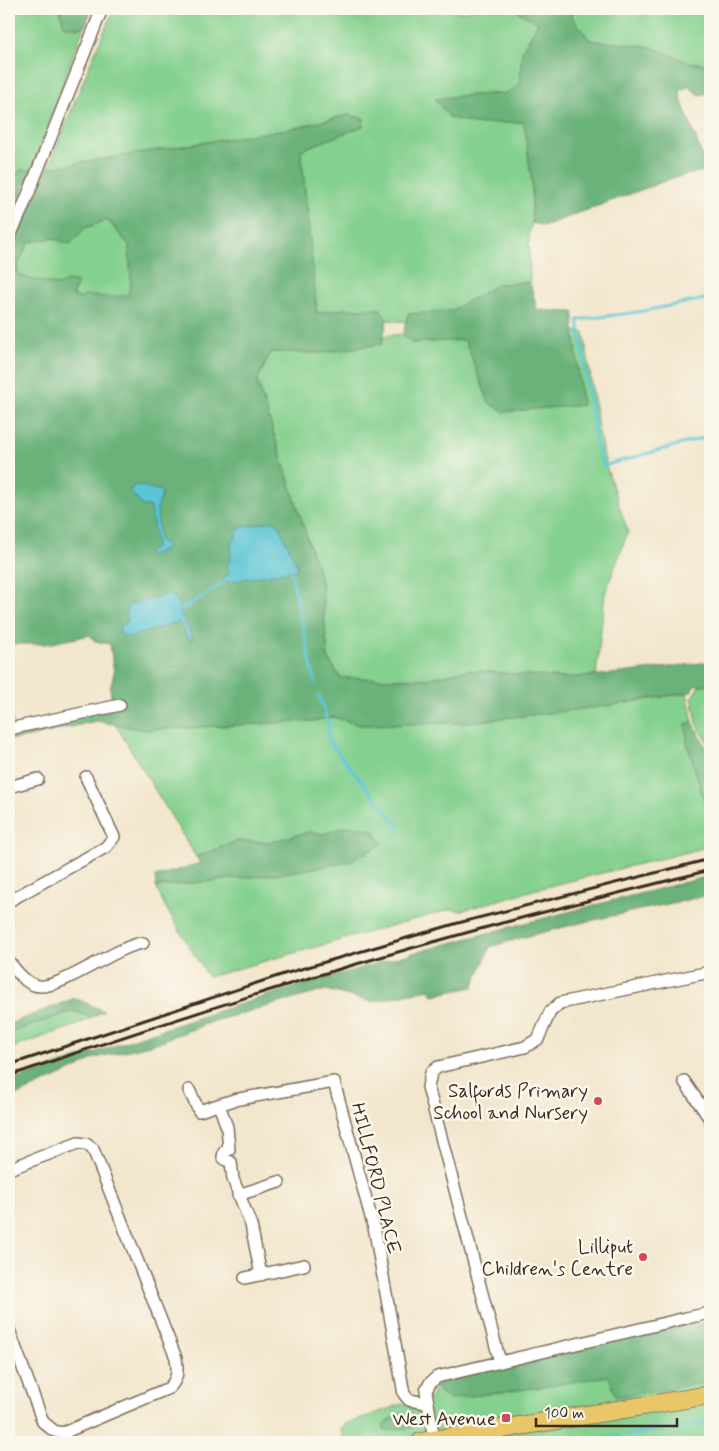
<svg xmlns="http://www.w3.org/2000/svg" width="719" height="1451" font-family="Mynerve,sans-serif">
<rect width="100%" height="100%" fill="#fbf7ec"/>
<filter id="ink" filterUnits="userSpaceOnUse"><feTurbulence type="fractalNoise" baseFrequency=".02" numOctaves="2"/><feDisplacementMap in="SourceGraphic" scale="10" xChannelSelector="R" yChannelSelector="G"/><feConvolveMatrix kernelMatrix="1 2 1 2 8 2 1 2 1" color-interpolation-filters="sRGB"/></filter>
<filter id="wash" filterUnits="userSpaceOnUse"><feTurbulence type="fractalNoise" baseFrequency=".0096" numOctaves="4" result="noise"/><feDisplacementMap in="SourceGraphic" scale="20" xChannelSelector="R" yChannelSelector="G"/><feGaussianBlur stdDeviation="1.12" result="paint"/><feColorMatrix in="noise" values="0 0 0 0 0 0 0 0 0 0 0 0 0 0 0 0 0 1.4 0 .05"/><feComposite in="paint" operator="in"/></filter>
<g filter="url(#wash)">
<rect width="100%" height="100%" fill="#f2e6cc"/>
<path fill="#84d08f" stroke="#607d56" d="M9 9H92C61 78 43 152 9 221Z
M114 9H447L462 12 474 9H514L539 22 522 51 520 84 508 93 458 96 474 124 524 122 532 184V223L529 234 530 282 498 284 451 311 408 314 406 322 387 320 380 309H345L317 313 301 150 363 126 364 118 348 115 299 127 48 168 93 57Z
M572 9H710V44L704 64 688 62 652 47 590 40 571 16Z
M107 220 129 245 131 283 128 295 111 298 84 295 82 299 72 295 78 283 67 281 59 285 30 279 18 274 17 266 29 242 53 238 70 243 85 228Z
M574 331 584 332 599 434 607 469 628 532 605 594 596 675 564 678 467 670 427 679 341 678 328 658 321 581 257 381 270 352 319 353 381 344 383 336 403 334 411 343 465 340 489 403 582 405Z
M706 684H710V752V747L697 723 692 697 699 686Z
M687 693 693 722 686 724 687 743 705 803 710 845 696 850 537 889 460 911 452 909 208 977 163 903 156 887 278 874 349 862 382 843 347 826 324 834 309 832 270 842 238 841 196 857 115 724 146 730 313 721 334 717 360 725 462 723 607 706Z
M73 1011 92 1017 80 1024 9 1049V1033Z
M710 1322V1442H343L341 1428 345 1424 402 1404 431 1398 436 1386 443 1380Z"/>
<path fill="#6bb27a" stroke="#536e4c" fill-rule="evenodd" d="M63 9H92L84 27 77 28 64 26 60 10Z
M514 9H572L571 16 590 40 652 47 688 62 710 65V93L699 95 689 87 680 90 681 99 702 155 710 151V175L708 170 673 178 544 226 532 223V184L524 122 474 124 449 117 435 99 458 96 507 93 520 84 522 51 538 23Z
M348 115 364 119 363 126 301 150 317 313 345 309H381L387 320 382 344 319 353 271 352 257 381 321 581 328 658 340 678 427 679 467 670 564 678 612 674 710 662V684L699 686 695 685 691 692 607 706 462 723 360 725 334 717 313 721 146 730 96 721 29 737 9 740V717L12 718 14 731 113 709 110 689 114 673 110 644 95 641 90 635 47 644H9V251L48 168 299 127ZM108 220 129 245 131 282 128 295 111 297 84 295 81 299 72 295 78 283 67 281 59 285 30 279 18 274 17 266 29 242 53 238 70 244 85 228Z
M20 170H31L15 208 9 205V183Z
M530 282 537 310 574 312V331L582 405 504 412 489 403 465 340 411 343 403 334 408 314 451 311 498 284Z
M693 722 707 750 710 776V843L707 828 705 803 687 743 686 724Z
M347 826 374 830 382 844 349 862 278 874 156 887 155 877 200 863 196 857 238 841 270 842 309 832 324 834Z
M710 876V895C636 911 562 925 490 947L473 987 433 995 429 989 372 1002 326 990 211 1022 154 1044 95 1058 79 1067 9 1099V1082C77 1059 144 1035 212 1013 376 960 543 918 710 876Z
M75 998 104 1011 92 1017 73 1011 9 1033V1024Z
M710 1322V1382L616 1397 609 1376 535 1388 449 1399 441 1394 436 1386 443 1380 664 1328Z
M402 1413 413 1415 414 1427 384 1431V1424Z"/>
<path fill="#5ac5d5" stroke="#4a787a" d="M138 485 161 491 162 495 157 509 159 538 160 541 167 545 166 549 149 556 147 552 154 549 156 546 151 508 149 506H143L130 492 133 486Z
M273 521 278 523 297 566 296 570 223 583 222 581 229 573 227 566 231 559V541L236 539V531L240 528Z
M163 595H170L176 599C176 604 190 632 193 639L189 640C185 635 184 626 178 622L128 638 119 632 120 625 126 624 127 606Z"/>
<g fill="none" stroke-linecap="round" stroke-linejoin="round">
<path stroke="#5ac5d5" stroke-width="3" d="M710 298 638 312 578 320 596 441 603 466 710 436
M291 572 315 683
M181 610 223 583
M319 695 329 726 328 740 401 830
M626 1435 691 1426 710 1421
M580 1442 619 1436"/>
</g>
</g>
<g filter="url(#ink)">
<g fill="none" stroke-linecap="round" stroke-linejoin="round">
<g stroke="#7b6c5b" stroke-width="14">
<path id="minor" d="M9 238 21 212 102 9
M9 729 120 705
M9 787 38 779
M9 901 106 847 114 837 86 777
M9 962C16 970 23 981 34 985 56 994 115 946 143 943
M684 1081 710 1119
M189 1090 199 1111 234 1100 334 1082 375 1232 404 1394 409 1400 427 1403
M219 1105 227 1127 229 1149 224 1152 223 1157 226 1160 231 1162 233 1179 251 1225 261 1275
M9 1169 78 1143 86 1144 93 1149 176 1358C178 1371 178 1379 169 1388L63 1433
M238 1195 279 1182
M245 1278 304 1265
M9 1330 43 1422 54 1431 63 1433 65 1442
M500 1362 428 1087 431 1073 438 1067 525 1047 538 1039 550 1012 560 1003 710 972
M434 1440 426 1391 430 1383 437 1377 686 1318 710 1313"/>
</g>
<g stroke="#7b6c5b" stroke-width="20">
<path id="primary" d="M421 1442 710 1395"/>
</g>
<use href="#minor" stroke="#fff" stroke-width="11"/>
<use href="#primary" stroke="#e9c769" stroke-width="18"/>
<path stroke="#3b2a1e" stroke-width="3" d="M9 1065 284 974 458 923 710 859
M9 1076C158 1024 309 976 462 934 544 911 627 891 710 870"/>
</g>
</g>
<g fill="#d1495b" stroke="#fbf7ec" stroke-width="2">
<circle cx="598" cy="1101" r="5"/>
<circle cx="643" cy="1257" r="5"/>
<rect x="501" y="1413" width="10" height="10" rx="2.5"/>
</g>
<g text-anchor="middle" stroke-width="5" stroke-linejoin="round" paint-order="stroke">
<g font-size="19" fill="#3b2a1e" stroke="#fbf7ec" text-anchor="end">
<text x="588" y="1097">Salfords Primary<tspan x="588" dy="22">School and Nursery</tspan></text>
<text x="633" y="1253">Lilliput<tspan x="633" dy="22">Children's Centre</tspan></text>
<text x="496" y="1425">West Avenue</text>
</g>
<g font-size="19" fill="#3b2a1e" stroke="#fbf7ec">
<text transform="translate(377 1178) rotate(76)" y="7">HILLFORD PLACE</text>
</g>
</g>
<rect width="719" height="1451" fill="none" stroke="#fbf7ec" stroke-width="30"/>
<path d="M536 1418v8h141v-8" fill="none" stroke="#3b2a1e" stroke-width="2.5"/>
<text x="544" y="1418" font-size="15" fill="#3b2a1e" stroke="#fbf7ec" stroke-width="4" paint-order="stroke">100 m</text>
</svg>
